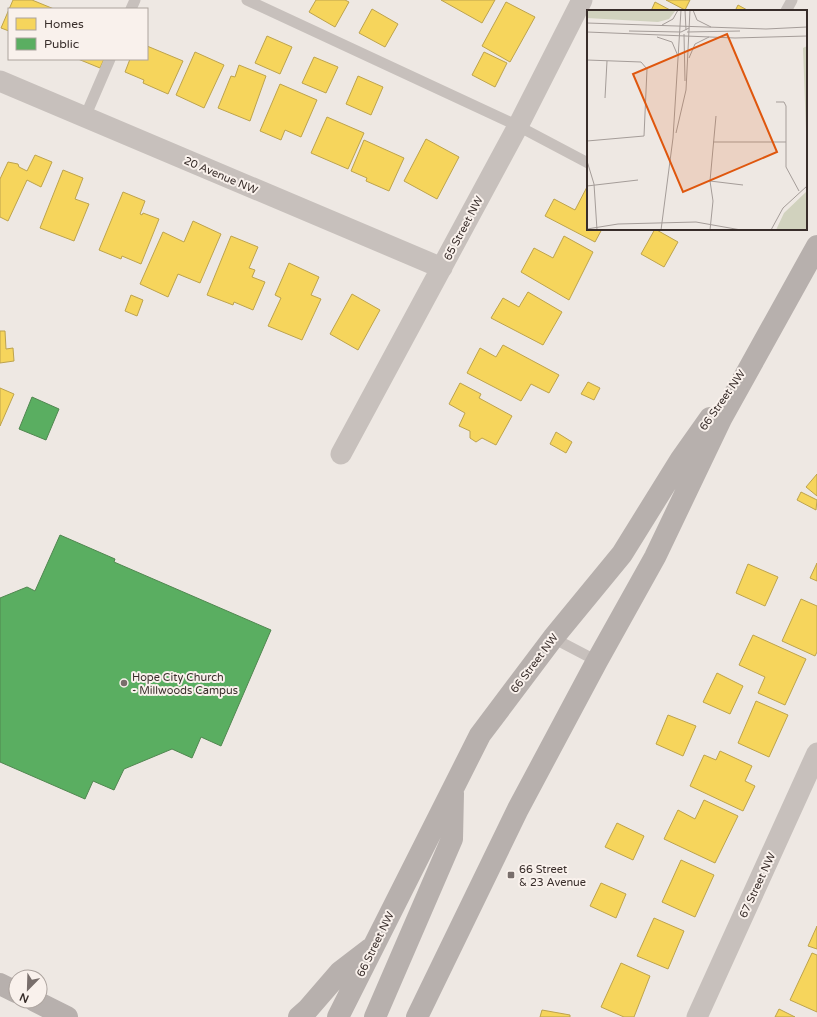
<svg xmlns="http://www.w3.org/2000/svg" width="817" height="1017" font-family="'Varela Round',sans-serif">
<rect width="100%" height="100%" fill="#eee8e3"/>
<path fill="#f6d55c" stroke="#bda34d" d="M13 0H32L54 9H9V31L1 28Z
M316 0H345L349 2 335 27 309 12Z
M441 0H495L482 23Z
M666 0H690L685 10Z
M506 2 535 17 510 62 482 46Z
M655 2 672 11H651Z
M738 5 749 11H735Z
M372 9 398 24 385 47 359 33Z
M267 36 292 47 280 74 255 63Z
M147 46 183 61 168 94 143 83 144 80 125 72 130 59H147Z
M195 52 224 65 204 108 176 95Z
M484 52 507 63 495 87 472 75Z
M314 57 338 67 326 93 302 83Z
M78 59H104L100 68Z
M239 65 266 76 250 121 218 108 231 76 235 77Z
M358 76 383 87 371 115 346 104Z
M280 84 317 100 301 137 285 130 281 140 260 131Z
M327 117 364 133 348 169 311 153Z
M426 139 459 157 437 199 404 181Z
M364 140 404 158 389 191 366 181 367 178 351 171Z
M35 155 52 162 41 187 27 180 8 221 0 217V179L8 162 18 164 19 167 27 171Z
M63 170 83 178 75 199 89 204 74 241 40 228Z
M588 185V229H602L595 242 545 216 554 199 575 210Z
M123 192 145 201 140 214 142 215 143 213 159 219 141 264 122 256 121 259 99 250Z
M193 221 221 234 200 283 178 274 168 297 140 284 163 232 184 242Z
M655 229 678 242 664 267 641 254Z
M231 236 258 247 249 268 255 270 252 277 265 282 253 310 234 302 233 305 207 295Z
M564 236 593 252 569 300 521 272 534 248 553 258Z
M289 263 319 277 311 295 321 299 302 340 268 326 281 298 275 295Z
M528 292 562 312 543 345 491 318 503 298 519 307Z
M352 294 380 310 358 350 330 334Z
M131 295 143 300 137 316 125 311Z
M0 331H5L6 349 13 348 14 361 0 363Z
M503 345 559 375 549 393 531 384 521 401 467 373 480 348 496 357Z
M588 382 600 388 594 400 581 394Z
M460 383 481 394 479 398 512 416 496 445 482 438 476 442 470 438V431L459 426 465 413 449 404Z
M0 388 14 394 0 426Z
M556 432 572 442 566 453 550 444Z
M817 474V496L806 487Z
M801 492 817 500 816 510 797 500Z
M817 563V581L810 578Z
M748 564 778 577 765 606 736 593Z
M801 599 817 606V652L815 656 782 641Z
M753 635 806 659 785 705 758 693 765 677 739 665Z
M717 673 743 686 730 714 703 702Z
M756 701 788 715 769 757 738 743Z
M668 715 696 726 683 756 656 744Z
M720 751 752 766 745 781 755 786 743 811 690 786 704 755 716 760Z
M704 800 738 816 715 863 664 839 678 810 695 819Z
M617 823 644 836 633 860 605 847Z
M681 860 714 875 695 917 662 902Z
M601 883 626 894 616 918 590 906Z
M654 918 684 931 668 969 637 956Z
M817 926V949L808 946Z
M812 953 817 955V1012L790 1000Z
M621 963 650 976 634 1017H624L601 1007Z
M779 1009 795 1017H775Z
M542 1010 570 1015V1017H540Z"/>
<path fill="#5aae61" stroke="#508750" d="M32 397 59 409 46 440 19 429Z
M60 535 115 559 114 562 271 630 221 746 201 737 192 758 172 749 124 769 114 790 93 781 85 799 0 762V598L27 587 35 591Z"/>
<g fill="none" stroke-linecap="round" stroke-linejoin="round">
<path stroke="#c7c0bc" stroke-width="11" d="M247 0 518 126 588 163
M131 9 135 0
M786 11 792 0
M85 117 110 59
M553 638 597 661"/>
<path stroke="#c7c0bc" stroke-width="21" d="M0 81 442 268
M341 454 518 126 582 0
M697 1017 817 753"/>
<path stroke="#b7b0ad" stroke-width="22" d="M0 984 16 992
M35 1001 67 1017
M299 1017 308 1009 340 972 370 949
M338 1017 480 735 553 638 622 554 681 459 710 418
M375 1017 452 839 453 793
M417 1017 518 809 597 661 655 557 721 419 817 246"/>
</g>
<g fill="#786e6b" stroke="#f9f1ec" stroke-width="1.5">
<circle cx="124" cy="683" r="4"/>
<rect x="507" y="871" width="8" height="8" rx="2"/>
</g>
<g text-anchor="middle" stroke-width="4" stroke-linejoin="round" paint-order="stroke">
<g font-size="11" fill="#382d2a" stroke="#f9f1ec">
<text transform="translate(221 175) rotate(23)" y="4">20 Avenue NW</text>
<text transform="translate(463 228) rotate(-62)" y="4">65 Street NW</text>
<text transform="translate(722 400) rotate(-55)" y="4">66 Street NW</text>
<text transform="translate(534 663) rotate(-53)" y="4">66 Street NW</text>
<text transform="translate(757 885) rotate(-65)" y="4">67 Street NW</text>
<text transform="translate(375 944) rotate(-64)" y="4">66 Street NW</text>
</g>
<g font-size="11" fill="#382d2a" stroke="#f9f1ec" text-anchor="start">
<text x="132" y="681">Hope City Church<tspan x="132" dy="13">- Millwoods Campus</tspan></text>
<text x="519" y="873">66 Street<tspan x="519" dy="13">&amp; 23 Avenue</tspan></text>
</g>
</g>
<g transform="translate(587 10)">
<rect width="220" height="220" fill="#eee8e3"/>
<path d="M0 0H89L82 9 71 12 0 8ZM220 36V149L216 38ZM220 181V220H189L197 203Z" fill="#d1d2be"/>
<path fill="none" stroke="#a59d99" stroke-width="1" d="M98 0 99 20M106 0 110 10 124 17M0 13 179 19 220 17M75 15 86 9 91 0M42 21 94 22 102 18M0 22 148 28 220 26M100 22 153 21M97 24 98 71M70 27 85 32 91 46M102 48 108 34 122 27M0 50 54 52 60 59 57 126 0 131M18 88 20 51M189 92H197L199 96V157L212 181M89 123 99 80 103 0M126 132H199M0 151 7 174 10 220M123 171 156 175M0 176 51 170M0 219 31 214 109 212 154 220M74 220 86 128 94 0M123 220 126 191 123 171 129 106M184 220 196 198 220 176"/>
<path fill="#df570e" fill-opacity="0.15" stroke="#df570e" stroke-width="2" d="M140 24 190 142 96 182 46 64Z"/>
<rect width="220" height="220" fill="none" stroke="#382d2a" stroke-width="2"/>
</g>
<rect x="8" y="8" width="140" height="52" fill="#f9f1ec" stroke="#aca39e"/>
<rect x="16" y="18" width="20" height="12" fill="#f6d55c" stroke="#aca39e"/>
<text x="44" y="28" font-size="12" fill="#382d2a">Homes</text>
<rect x="16" y="38" width="20" height="12" fill="#5aae61" stroke="#aca39e"/>
<text x="44" y="48" font-size="12" fill="#382d2a">Public</text>
<g transform="translate(28 989) rotate(203)"><circle r="19" fill="#f9f1ec" stroke="#aca39e"/>
<path d="M0-3L7 15L0 10L-7 15Z" fill="#786e6b"/>
<text y="-6" font-size="11" font-weight="bold" text-anchor="middle" fill="#382d2a">N</text>
</g>
</svg>
